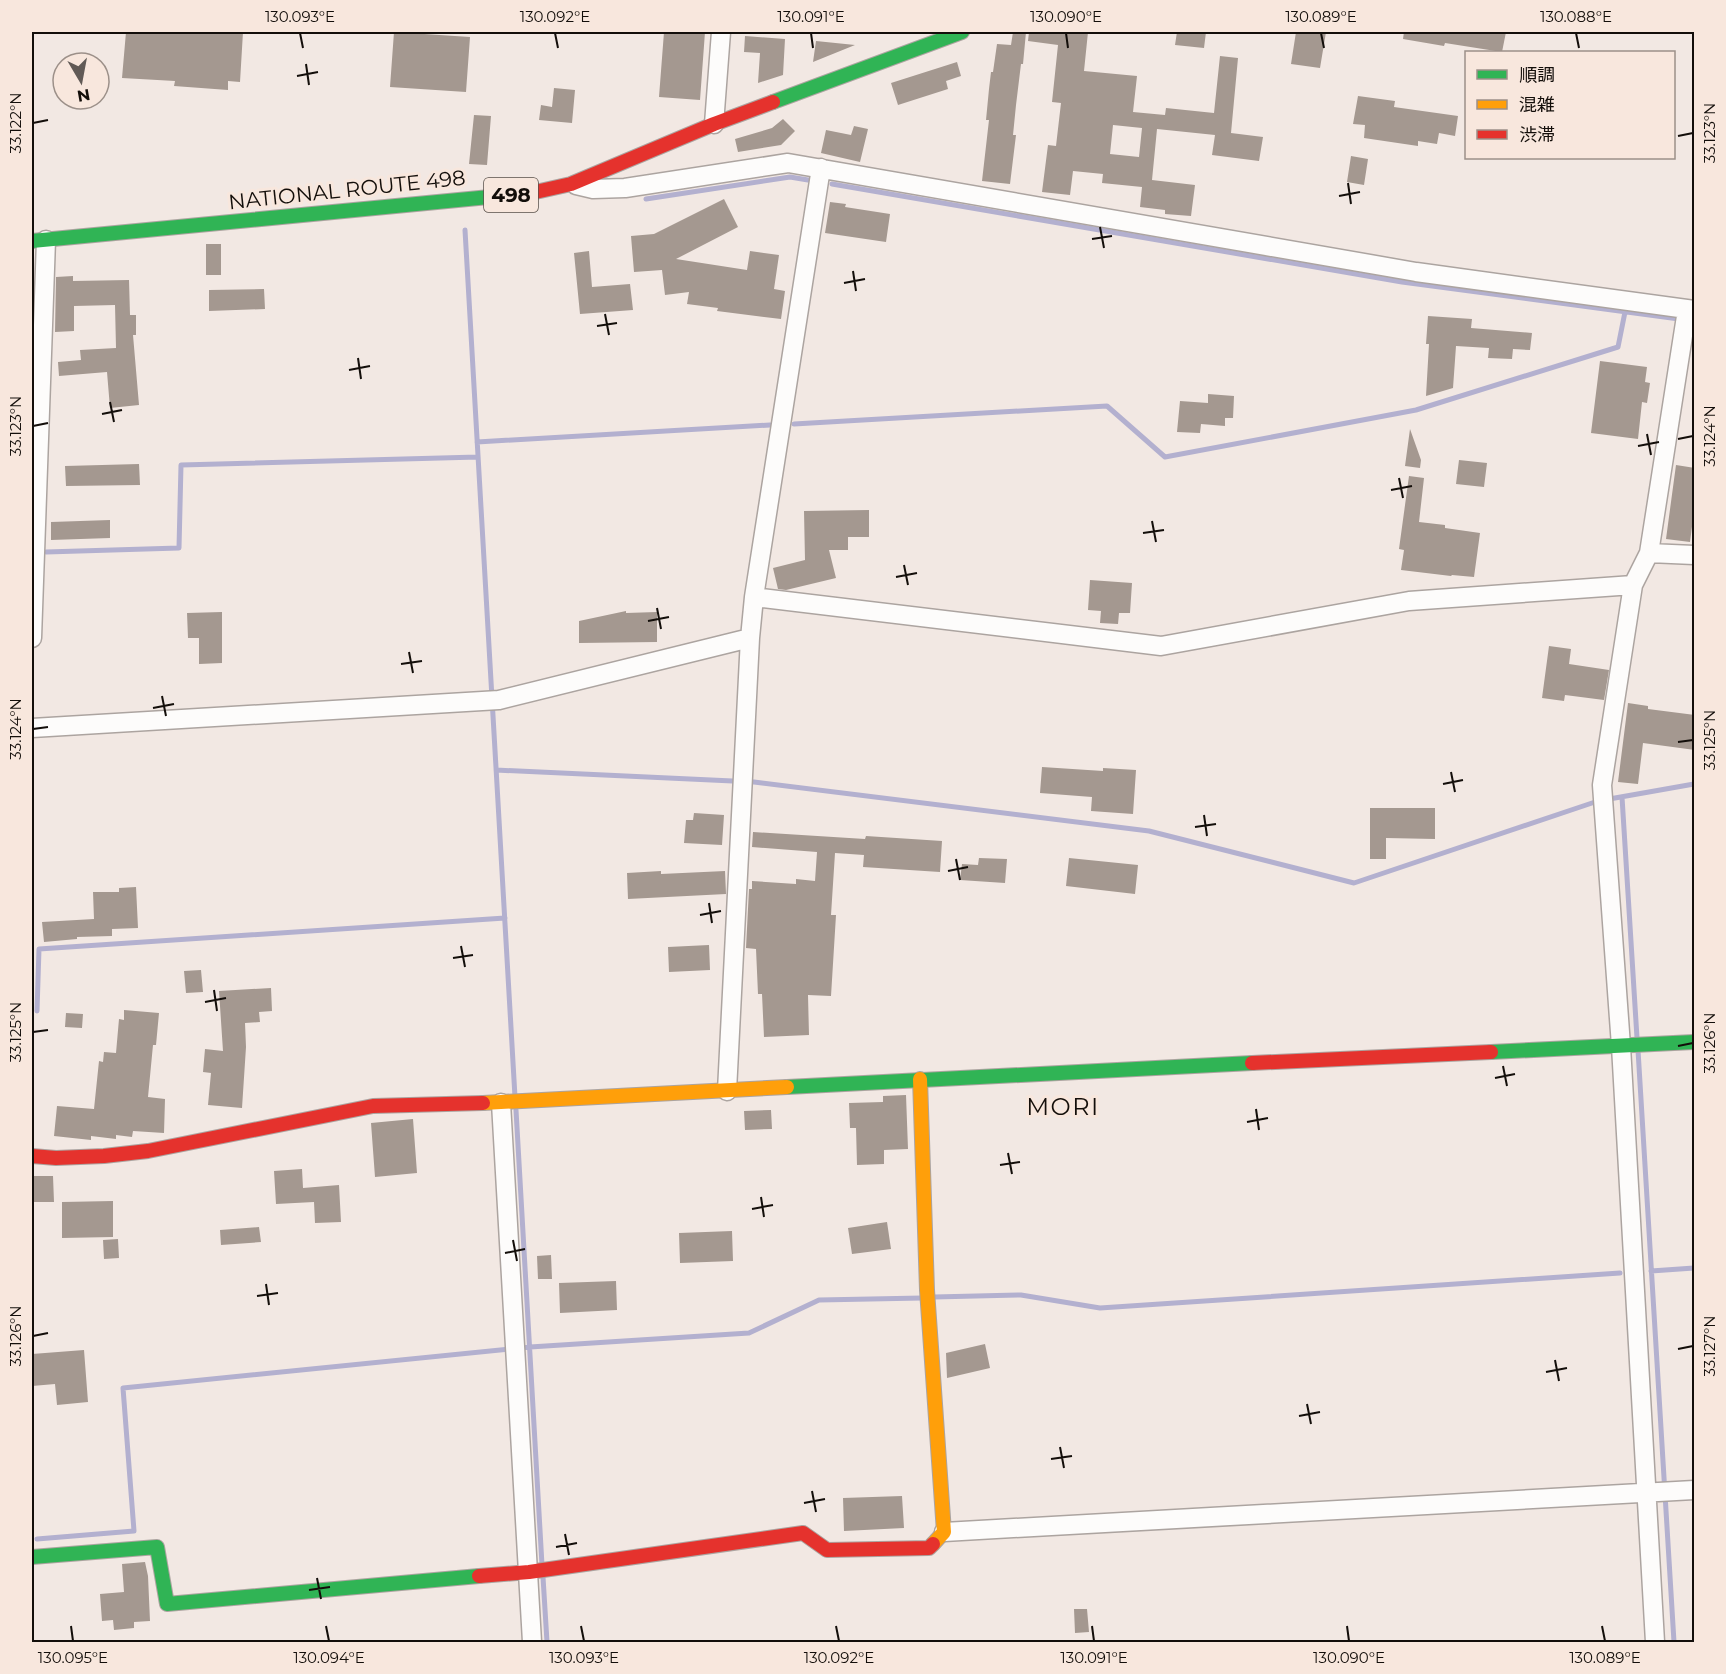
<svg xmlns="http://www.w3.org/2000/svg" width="1726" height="1674" font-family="Montserrat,'Noto Sans JP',sans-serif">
<rect width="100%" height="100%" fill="#f2e8e3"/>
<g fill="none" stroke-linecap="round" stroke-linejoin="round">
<path stroke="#b3b0cf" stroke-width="5" d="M832 184 1402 282 1694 321
M646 199 790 177 808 180
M465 230 515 1097
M794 424 1107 406 1165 457 1416 410 1618 347 1625 312
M477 442 770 425
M46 552 179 548 181 465 478 457
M496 770 754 782 1149 831 1354 883 1598 801 1694 784
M1622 797 1637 1038
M37 1011 39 949 505 918
M1638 1050 1674 1642
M516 1110 542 1565
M1651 1271 1694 1268
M934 1297 1021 1295 1100 1308 1620 1273
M37 1539 134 1531 123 1388 530 1347 749 1333 819 1300 922 1298
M543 1577 547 1642"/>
</g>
<path fill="#a49890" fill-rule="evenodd" d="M126 32H243L240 82 228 81V90L174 86 175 81 122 78Z
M394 32 470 37 466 92 390 87Z
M664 32H705L700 100 659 97Z
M1013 32H1026L1023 64H1021L1016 105 1013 135H1016L1010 184 982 181 989 120H986L989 89 991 72H993L997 44 1011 45Z
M1029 32H1088L1084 71 1137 76 1133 112 1165 115 1166 108 1214 113 1220 56 1238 58 1231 133 1263 137 1259 161 1212 155 1215 135 1157 129 1152 180 1195 185 1191 216 1165 214V210L1140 207 1142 187 1102 183 1103 174 1073 171 1070 195 1042 192 1048 145 1056 146 1061 103 1052 102 1058 45 1028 41ZM1113 125 1142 128 1139 157 1110 154Z
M1177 32H1206L1204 48 1175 45Z
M1296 32H1326L1320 68 1291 64Z
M1404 32H1506L1502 52 1445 43 1444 46 1403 39Z
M745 36 785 39 783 75 758 83 760 53 744 52Z
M816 41 855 45 813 62Z
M957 62 961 76 946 81 948 89 898 105 891 83Z
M554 88 575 90 572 123 539 120 541 105 552 107Z
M1358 96 1395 101 1394 107 1458 116 1455 136 1439 133 1437 144 1418 141V146L1364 138 1365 125 1353 124Z
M474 115 491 116 487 165 469 164Z
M783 119 795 131 781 145 738 152 735 139 772 128Z
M854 126 868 129 860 162 821 153 826 130 851 135Z
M1351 156 1368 159 1364 185 1347 182Z
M724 199 738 227 676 259 747 270 750 251 779 255 774 289 785 291 781 319 717 311 718 308 687 304 689 292 665 295 662 270 634 272 631 236 654 234Z
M830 202 846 204 845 207 890 214 886 242 825 233Z
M206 244H221V275H206Z
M589 251 592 287 630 284 633 310 580 314 574 253Z
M73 276V281L129 280 130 315H136V335H133L139 405 110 408 107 372 59 376 58 362 81 360 80 350 116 348 115 305 74 306V331L55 332 56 277Z
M264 289 265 309 209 311V290Z
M1428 316 1472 319 1471 328 1532 333 1530 350 1513 349 1512 359 1488 358 1489 348 1456 346 1453 388 1426 396 1429 344H1426Z
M1600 361 1647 367 1645 382 1650 383 1647 403 1642 402 1638 439 1591 433Z
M1208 394 1234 396 1233 418H1225V426L1201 424 1200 433 1177 432 1180 401 1208 403Z
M1410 429 1421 460 1420 468 1405 466Z
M1459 460 1487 463 1484 487 1456 484Z
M139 464 140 485 66 486 65 466Z
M1676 465 1695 468V504L1690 542 1666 539Z
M1409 476 1424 478 1419 522 1445 525V528L1480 533 1474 577 1452 575 1451 576 1401 570 1404 550 1399 549Z
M869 510V537H848V550H829L836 578 786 590 778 589 773 568 805 560 804 511Z
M110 520V538L51 540V522Z
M1090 580 1132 583 1130 613H1119L1118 624 1100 623 1101 611 1088 610Z
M626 611V613L657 612V642L579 643V621Z
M222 612V663L199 664V638H188L187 613Z
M1549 646 1571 649 1569 664 1609 670 1604 700 1565 695 1564 701 1542 698Z
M1628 703 1648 706V709L1695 715V750L1643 743 1638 784 1618 782Z
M1042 767 1103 771V768L1136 770 1133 814 1091 811 1092 797 1040 793Z
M1370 808H1435V839L1386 838V859H1370Z
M694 813 724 815 722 845 684 843 686 820H693Z
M753 832 865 839 866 836 942 841 940 872 863 867 864 855 835 853 831 915H836L831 996 808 995 809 1035 764 1037 762 994H758L756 949 746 948 749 889H752V881L796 884V879L815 881 817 852 752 847Z
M979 858 1007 859 1005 883 960 880 962 864 978 865Z
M1069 858 1138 865 1135 894 1066 886Z
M661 871V874L725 871 726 894 628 899 627 873Z
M136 887 138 928 112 929V936L77 937V939L44 942 42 922 94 919 93 892H119V888Z
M709 945 710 970 669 972 668 947Z
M201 970 203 992 186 993 184 971Z
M271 988 272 1011 259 1012 260 1022 245 1023 246 1047 242 1108 208 1105 211 1073 203 1072 205 1049 223 1051 219 991Z
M124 1010 159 1013 156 1045H153L148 1097 165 1099 164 1133 133 1131 132 1137 116 1135V1139L91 1136V1140L54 1136 57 1106 94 1109 99 1061 103 1062 104 1052 116 1053 119 1019 124 1020Z
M66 1013 83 1014 82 1028 65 1027Z
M906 1095 908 1149 884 1150V1164L857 1165 856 1128H850L849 1103 883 1102V1096Z
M771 1110 772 1129 745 1130 744 1111Z
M413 1119 417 1173 375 1177 371 1123Z
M302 1169 303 1188 339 1185 341 1222 315 1223 314 1202 276 1204 274 1171Z
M32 1176H53L54 1202H32Z
M113 1201V1237L62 1238V1202Z
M887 1222 891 1249 852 1254 848 1228Z
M259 1227 261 1242 221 1245 220 1230Z
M732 1231 733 1261 680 1263 679 1233Z
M118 1239 119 1258 104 1259 103 1240Z
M551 1255 552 1279H538L537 1256Z
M616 1281 617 1310 560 1313 559 1283Z
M985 1344 990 1368 947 1378 946 1353Z
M84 1350 88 1402 57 1405 55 1384 32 1386V1354Z
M902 1496 904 1528 844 1531 843 1498Z
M145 1562 148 1576 150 1621 134 1622V1628L114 1630 113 1620 102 1621 100 1594 124 1592 122 1564Z
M1074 1609H1087L1089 1632 1075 1633Z"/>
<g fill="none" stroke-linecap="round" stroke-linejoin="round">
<g stroke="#aca4a0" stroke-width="21">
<path id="street" d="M714 124 721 32
M576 185 593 189 625 188 788 163 1416 272 1694 310
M1649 553 1694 555
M754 597 1161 646 1409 601 1633 585
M32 638 46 240
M32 728 499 700 750 638
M727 1091 750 638 754 597 821 168
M501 1103 532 1642
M944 1532 1694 1490
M1655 1642 1621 1046 1602 785 1633 585 1649 553 1687 310"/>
</g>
<g stroke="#aca4a0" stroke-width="16">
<path id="fast" d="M773 102 962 32
M32 241 531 193
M1491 1052 1694 1042
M787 1087 1252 1063
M32 1557 157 1547 167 1604 479 1576"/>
</g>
<g stroke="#aca4a0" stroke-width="16">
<path id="slow" d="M920 1079 927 1290 944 1532 933 1544
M483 1103 787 1087"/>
</g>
<g stroke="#aca4a0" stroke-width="16">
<path id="jam" d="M531 193 571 184 714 124 773 102
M1252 1063 1491 1052
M32 1156 56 1158 104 1156 148 1151 373 1106 483 1103
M479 1576 529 1572 803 1533 827 1550 929 1548 933 1544"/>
</g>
<use href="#street" stroke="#fdfcfb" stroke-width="18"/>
<use href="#fast" stroke="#30b455" stroke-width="14"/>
<use href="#slow" stroke="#ff9f0a" stroke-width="14"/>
<use href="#jam" stroke="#e5322d" stroke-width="14"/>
</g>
<path fill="none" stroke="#130e0a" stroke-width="2" d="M300 33 303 48M555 33 558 48M811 33 813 48M1066 33 1068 48M1321 33 1324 48M1576 33 1579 48M306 64 309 85M297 76 318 72M33 123 48 120M1678 136 1693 133M1348 183 1351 204M1339 196 1360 192M1100 227 1104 248M1092 239 1112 236M853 271 856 291M844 283 865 279M605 314 609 335M597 326 617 323M358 358 361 379M349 370 370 366M110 402 114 422M102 414 122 410M33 426 48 423M1647 434 1651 455M1678 439 1693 436M1638 446 1659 442M1399 478 1403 498M1391 490 1412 486M1152 521 1156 542M1143 533 1164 530M904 565 908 585M896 577 917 573M657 608 661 629M648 621 669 617M409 652 413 673M401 664 422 661M162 696 166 716M153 708 174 704M33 729 48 727M1678 742 1693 740M1451 772 1455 792M1443 784 1463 780M1204 815 1207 836M1195 827 1216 824M956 859 960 880M948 871 968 867M709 903 712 923M700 915 721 911M461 946 465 967M453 958 473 955M214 990 217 1011M205 1002 226 998M33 1032 48 1030M1678 1046 1693 1043M1503 1066 1507 1086M1495 1078 1515 1074M1256 1109 1259 1130M1247 1122 1268 1118M1008 1153 1012 1174M1000 1165 1020 1162M761 1197 764 1217M752 1209 773 1205M513 1240 517 1261M505 1253 525 1249M266 1284 269 1305M257 1296 278 1293M33 1336 48 1333M1678 1349 1693 1346M1555 1360 1559 1381M1546 1372 1567 1368M1307 1404 1311 1424M1299 1416 1320 1412M1060 1447 1064 1468M1051 1459 1072 1456M812 1491 816 1512M804 1503 825 1499M565 1534 569 1555M556 1547 577 1543M317 1578 321 1599M309 1590 330 1587M71 1626 73 1641M326 1626 329 1641M581 1626 584 1641M836 1626 839 1641M1092 1626 1094 1641M1347 1626 1349 1641M1602 1626 1605 1641"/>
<g text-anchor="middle" stroke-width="6" stroke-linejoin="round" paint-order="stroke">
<rect fill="#f8e7dd" stroke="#584f49" stroke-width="1.5" x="484" y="178" width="54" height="34" rx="4.5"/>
<g font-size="20" font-weight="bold" fill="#130e0a">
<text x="511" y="202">498</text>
</g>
<g font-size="21" fill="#130e0a" stroke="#f8e7dd">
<text transform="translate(347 190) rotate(-6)" y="7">NATIONAL ROUTE 498</text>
</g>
<g font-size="24" letter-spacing="1.5" fill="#130e0a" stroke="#f8e7dd">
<text x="1063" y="1115">MORI</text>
</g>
</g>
<rect width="1726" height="1674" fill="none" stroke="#f8e7dd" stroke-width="66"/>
<rect x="1465" y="51" width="210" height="108" fill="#f8e7dd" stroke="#9c9089" stroke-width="1.5"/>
<rect x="1477" y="70" width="30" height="9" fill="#30b455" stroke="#9c9089" stroke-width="1.5"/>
<text x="1519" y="81" font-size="18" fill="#130e0a">順調</text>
<rect x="1477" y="100" width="30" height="9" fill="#ff9f0a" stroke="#9c9089" stroke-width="1.5"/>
<text x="1519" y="111" font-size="18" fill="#130e0a">混雑</text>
<rect x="1477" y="130" width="30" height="9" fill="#e5322d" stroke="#9c9089" stroke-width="1.5"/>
<text x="1519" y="141" font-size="18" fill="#130e0a">渋滞</text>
<g transform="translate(81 81) rotate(170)"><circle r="28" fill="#f8e7dd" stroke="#9c9089" stroke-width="1.5"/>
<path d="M0-4.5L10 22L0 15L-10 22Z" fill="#615a56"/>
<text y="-9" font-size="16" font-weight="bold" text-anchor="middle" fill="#130e0a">N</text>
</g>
<rect x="33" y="33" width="1660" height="1608" fill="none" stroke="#130e0a" stroke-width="2"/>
<g font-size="15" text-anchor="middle" fill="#130e0a">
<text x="300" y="22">130.093°E</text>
<text x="555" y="22">130.092°E</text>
<text x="811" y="22">130.091°E</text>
<text x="1066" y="22">130.090°E</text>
<text x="1321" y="22">130.089°E</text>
<text x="1576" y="22">130.088°E</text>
<text transform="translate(16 123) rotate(-90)" y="5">33.122°N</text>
<text transform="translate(1710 133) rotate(-90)" y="5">33.123°N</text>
<text transform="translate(16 426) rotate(-90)" y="5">33.123°N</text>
<text transform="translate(1710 436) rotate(-90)" y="5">33.124°N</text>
<text transform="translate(16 729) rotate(-90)" y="5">33.124°N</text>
<text transform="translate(1710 740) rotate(-90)" y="5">33.125°N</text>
<text transform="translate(16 1032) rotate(-90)" y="5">33.125°N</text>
<text transform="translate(1710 1043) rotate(-90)" y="5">33.126°N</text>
<text transform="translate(16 1336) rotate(-90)" y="5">33.126°N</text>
<text transform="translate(1710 1346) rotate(-90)" y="5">33.127°N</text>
<text x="73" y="1663">130.095°E</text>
<text x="329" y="1663">130.094°E</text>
<text x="584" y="1663">130.093°E</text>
<text x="839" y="1663">130.092°E</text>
<text x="1094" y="1663">130.091°E</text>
<text x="1349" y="1663">130.090°E</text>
<text x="1605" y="1663">130.089°E</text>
</g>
</svg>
